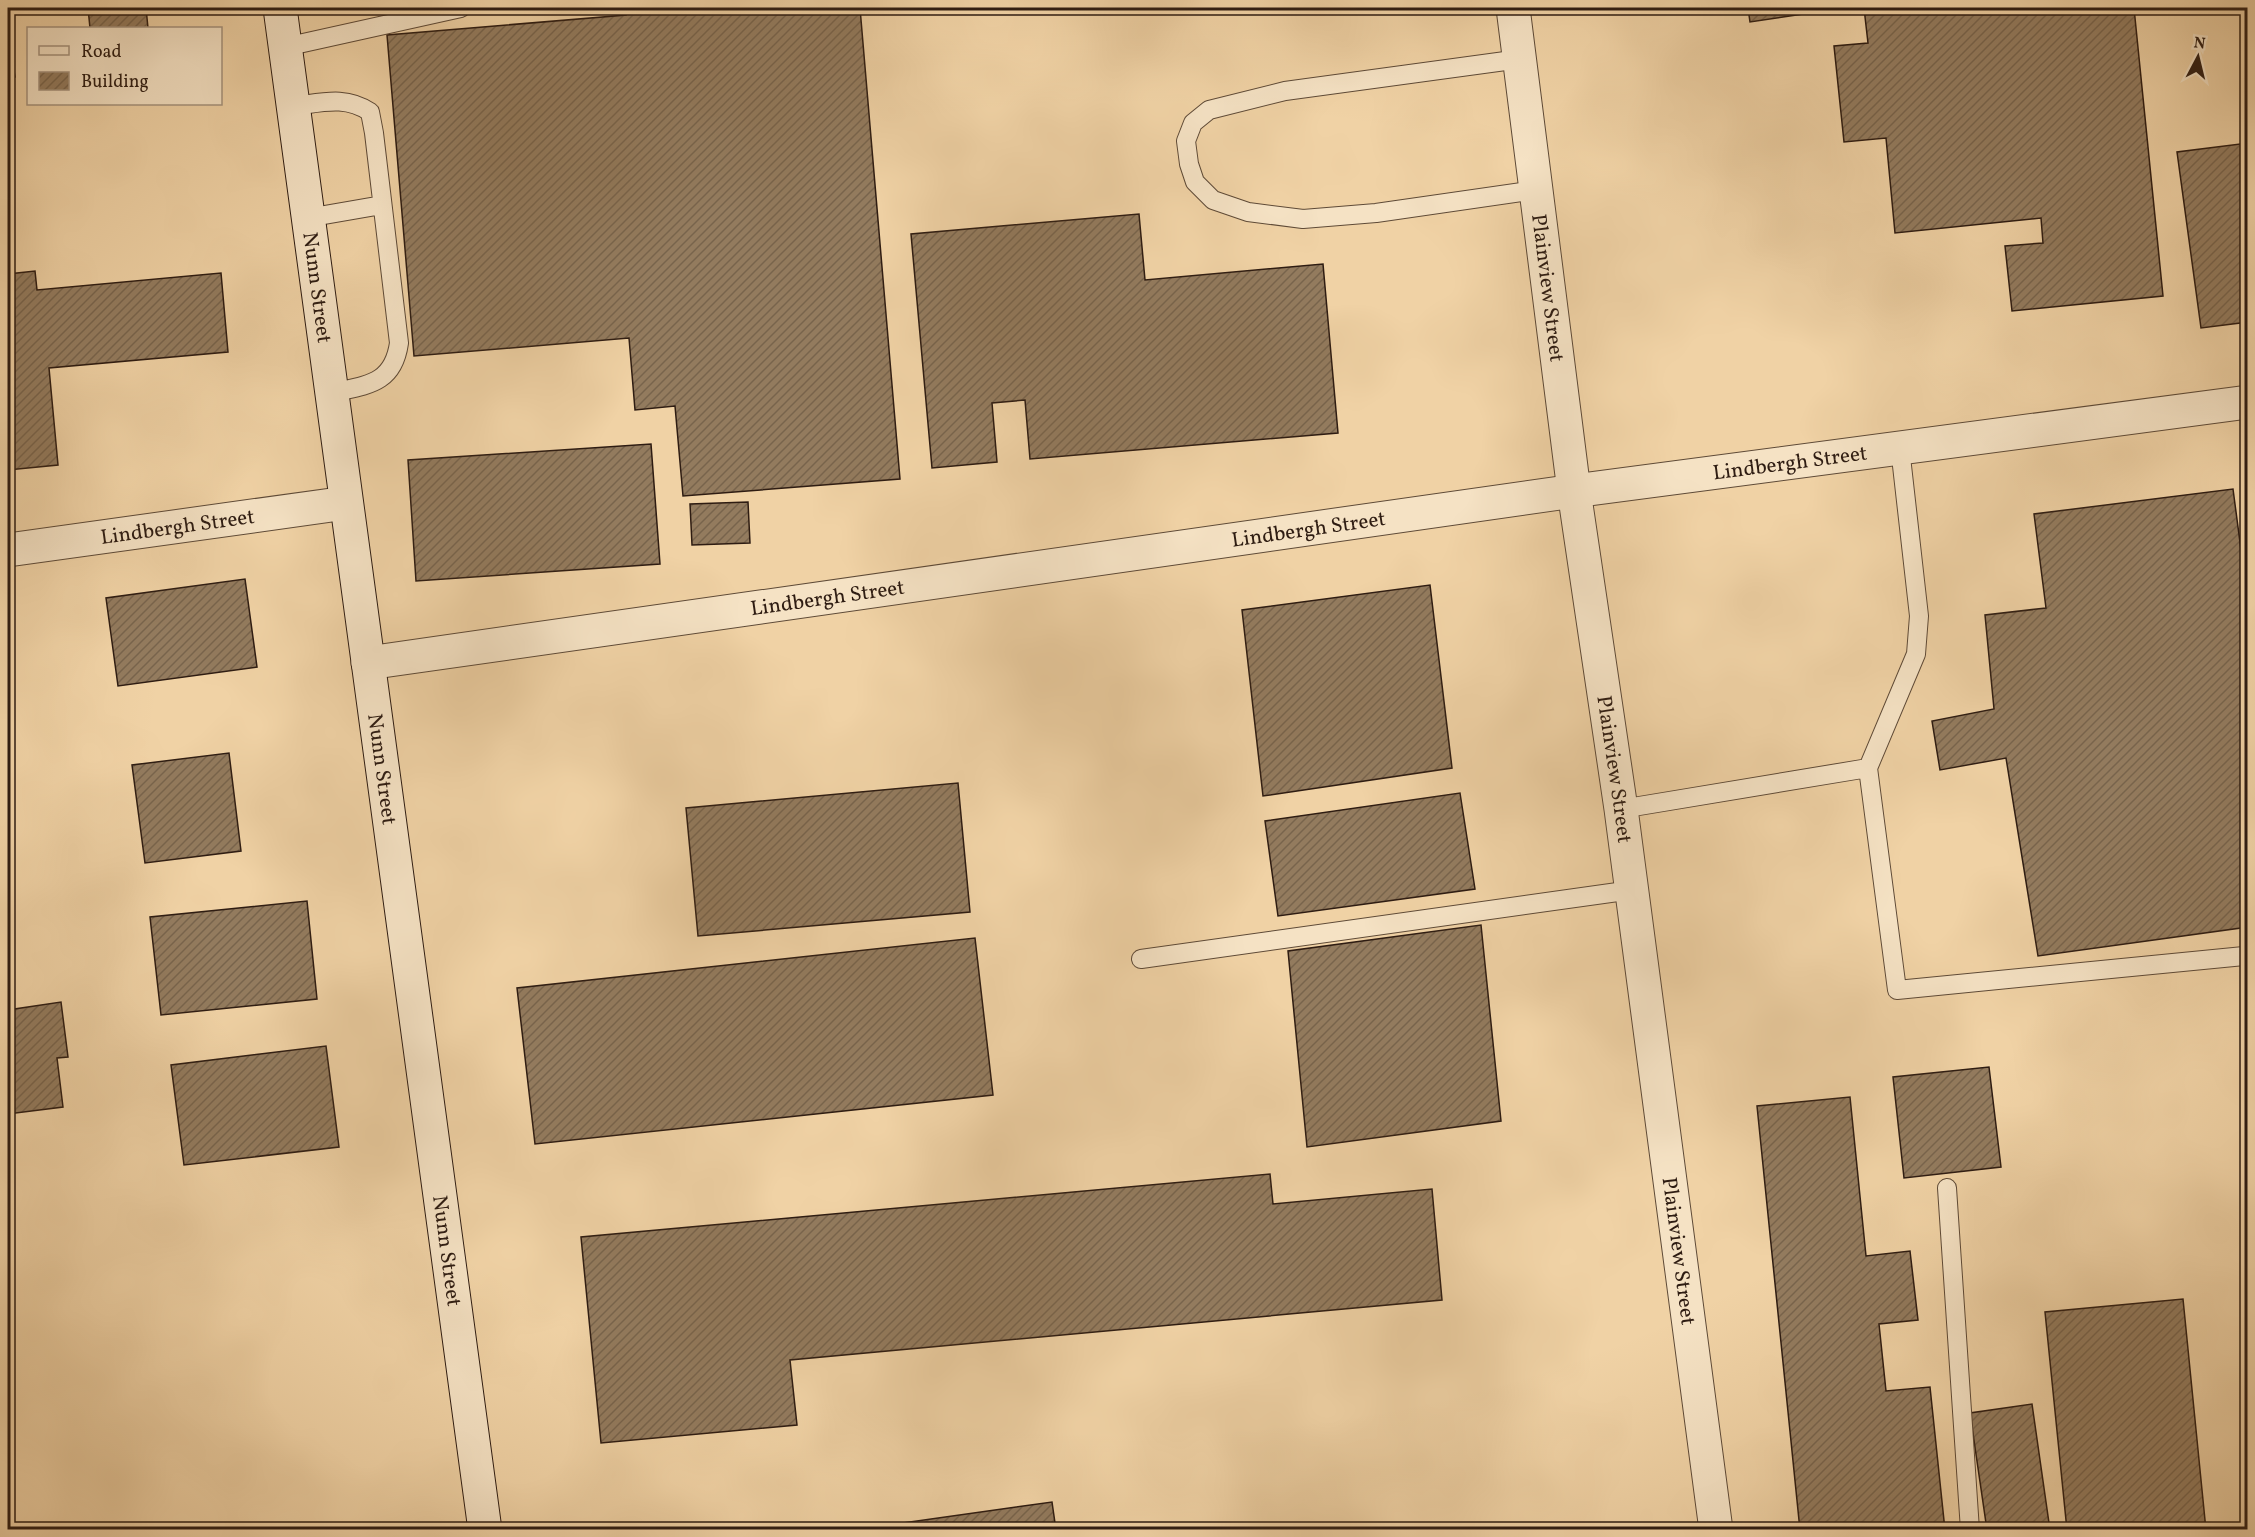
<svg xmlns="http://www.w3.org/2000/svg" width="2255" height="1537" font-family="Vollkorn,serif">
<defs>
<pattern id="building-hatch" width="6" height="6" patternUnits="userSpaceOnUse" patternTransform="scale(1.5)"><rect width="6" height="6" fill="#937b5e"/><path d="M-1 1l2-2M0 6l6-6M5 7l2-2" fill="none" stroke="#78644c"/></pattern>
</defs>
<rect width="100%" height="100%" fill="#f0d2a5"/>
<filter id="stains"><feTurbulence type="fractalNoise" baseFrequency=".00333" numOctaves="4"/><feColorMatrix values="0 0 0 0 .2 0 0 0 0 .09 0 0 0 0 .02 0 0 0 .5 -.17"/></filter>
<radialGradient id="worn" r=".72"><stop offset=".6" stop-color="#630" stop-opacity="0"/><stop offset="1" stop-color="#630" stop-opacity=".3"/></radialGradient>
<path fill="url(#building-hatch)" stroke="#2e1c12" stroke-width="1.5" d="M88 8H146L148 28H90Z
M625 8H860L900 479 683 496 675 406 635 410 629 338 414 356 387 35 626 15Z
M1748 8H1844L1750 22Z
M1864 8H2134L2163 296 2012 311 2005 246 2043 243 2041 218 1895 233 1886 138 1844 142 1834 46 1868 43Z
M8 31 15 77 8 79Z
M2248 143V322L2201 328 2177 152Z
M1139 214 1145 280 1323 264 1338 433 1030 459 1025 400 992 403 997 462 932 468 911 234Z
M35 271 37 290 221 273 228 352 49 368 58 465 8 470V274Z
M651 444 660 564 416 581 408 460Z
M2233 489 2248 603V927L2038 956 2006 758 1940 770 1932 721 1994 709 1985 615 2046 608 2034 514Z
M748 502 750 543 692 545 690 504Z
M245 579 257 667 118 686 106 598Z
M1430 585 1452 768 1263 796 1242 610Z
M229 753 241 851 145 863 132 765Z
M958 783 970 912 698 936 686 808Z
M1460 793 1475 889 1278 916 1265 821Z
M307 901 317 999 161 1015 150 917Z
M1481 925 1501 1121 1307 1147 1288 951Z
M975 938 993 1095 535 1144 517 988Z
M61 1002 68 1057 57 1058 63 1107 8 1114V1010Z
M326 1046 339 1147 184 1165 171 1065Z
M1989 1067 2001 1167 1904 1178 1893 1077Z
M1850 1097 1866 1256 1910 1251 1918 1320 1879 1324 1886 1391 1930 1387 1945 1530H1800L1757 1106Z
M1270 1174 1273 1204 1432 1189 1442 1300 790 1360 797 1425 601 1443 581 1237Z
M2183 1299 2206 1530H2067L2045 1312Z
M2032 1404 2050 1530H1987L1970 1413Z
M1052 1502 1056 1530H853Z"/>
<g fill="none" stroke-linecap="round" stroke-linejoin="round">
<g stroke="#5e4a37" stroke-width="20">
<path id="lane" d="M285 47 461 8
M1520 59 1285 91 1209 110 1193 123 1186 141 1189 164 1195 182 1213 200 1248 212 1303 219 1376 213 1536 190
M293 106C321 103 345 95 370 112L374 133 399 343C393 385 366 385 331 393
M307 218 382 205
M1900 448 1919 616 1916 654 1868 768 1897 990 2244 956
M1621 809 1868 768
M1141 959 1632 890
M1947 1188 1970 1530"/>
</g>
<g stroke="#5e4a37" stroke-width="35">
<g id="street">
<path id="s1" d="M1513 8 1574 491 1621 809 1716 1530"/>
<path id="s2" d="M8 550 346 503"/>
<path id="s3" d="M368 663 1574 491 2248 402"/>
</g>
</g>
<g stroke="#2e1c12" stroke-width="35">
<g id="secondary">
<path id="s4" d="M280 8 485 1530"/>
</g>
</g>
<use href="#lane" stroke="#f5e2c4" stroke-width="18"/>
<use href="#street" stroke="#f5e2c4" stroke-width="33"/>
<use href="#secondary" stroke="#f5e2c4" stroke-width="33"/>
</g>
<g text-anchor="middle" stroke-width="4.5" stroke-linejoin="round" paint-order="stroke">
<g font-size="21" fill="#2e1c12" stroke="#f5e2c4">
<text dy="7" stroke="none"><textPath href="#s4" startOffset="282">Nunn Street</textPath></text>
<text dy="7" stroke="none"><textPath href="#s1" startOffset="282">Plainview Street</textPath></text>
<text dy="7" stroke="none"><textPath href="#s3" startOffset="1436">Lindbergh Street</textPath></text>
<text dy="7" stroke="none"><textPath href="#s2" startOffset="171">Lindbergh Street</textPath></text>
<text dy="7" stroke="none"><textPath href="#s3" startOffset="950">Lindbergh Street</textPath></text>
<text dy="7" stroke="none"><textPath href="#s3" startOffset="464">Lindbergh Street</textPath></text>
<text dy="7" stroke="none"><textPath href="#s1" startOffset="768">Plainview Street</textPath></text>
<text dy="7" stroke="none"><textPath href="#s4" startOffset="768">Nunn Street</textPath></text>
<text dy="7" stroke="none"><textPath href="#s4" startOffset="1254">Nunn Street</textPath></text>
<text dy="7" stroke="none"><textPath href="#s1" startOffset="1254">Plainview Street</textPath></text>
</g>
</g>
<rect width="2255" height="1537" fill="none" stroke="#f0d2a5" stroke-width="30"/>
<rect x="9" y="9" width="2237" height="1519" fill="none" stroke="#2e1c12" stroke-width="3"/>
<rect x="15" y="15" width="2225" height="1507" fill="none" stroke="#2e1c12" stroke-width="1.5"/>
<rect x="27" y="27" width="195" height="78" fill="#f5e2c4" stroke="#a5937d" stroke-width="1.5"/>
<rect x="39" y="46" width="30" height="9" fill="#f5e2c4" stroke="#a5937d" stroke-width="1.5"/>
<text x="81" y="57" font-size="18" fill="#2e1c12">Road</text>
<rect x="39" y="72" width="30" height="18" fill="url(#building-hatch)" stroke="#a5937d" stroke-width="1.5"/>
<text x="81" y="87" font-size="18" fill="#2e1c12">Building</text>
<g transform="translate(2198 57) rotate(7)" stroke="#f5e2c4" stroke-width="4.5" paint-order="stroke">
<path d="M0-4.5L10 22L0 15L-10 22Z" fill="#2e1c12"/>
<text y="-9" font-size="16" font-weight="bold" text-anchor="middle" fill="#2e1c12">N</text>
</g>
<rect width="100%" height="100%" filter="url(#stains)"/>
<rect width="100%" height="100%" fill="url(#worn)"/>
</svg>
